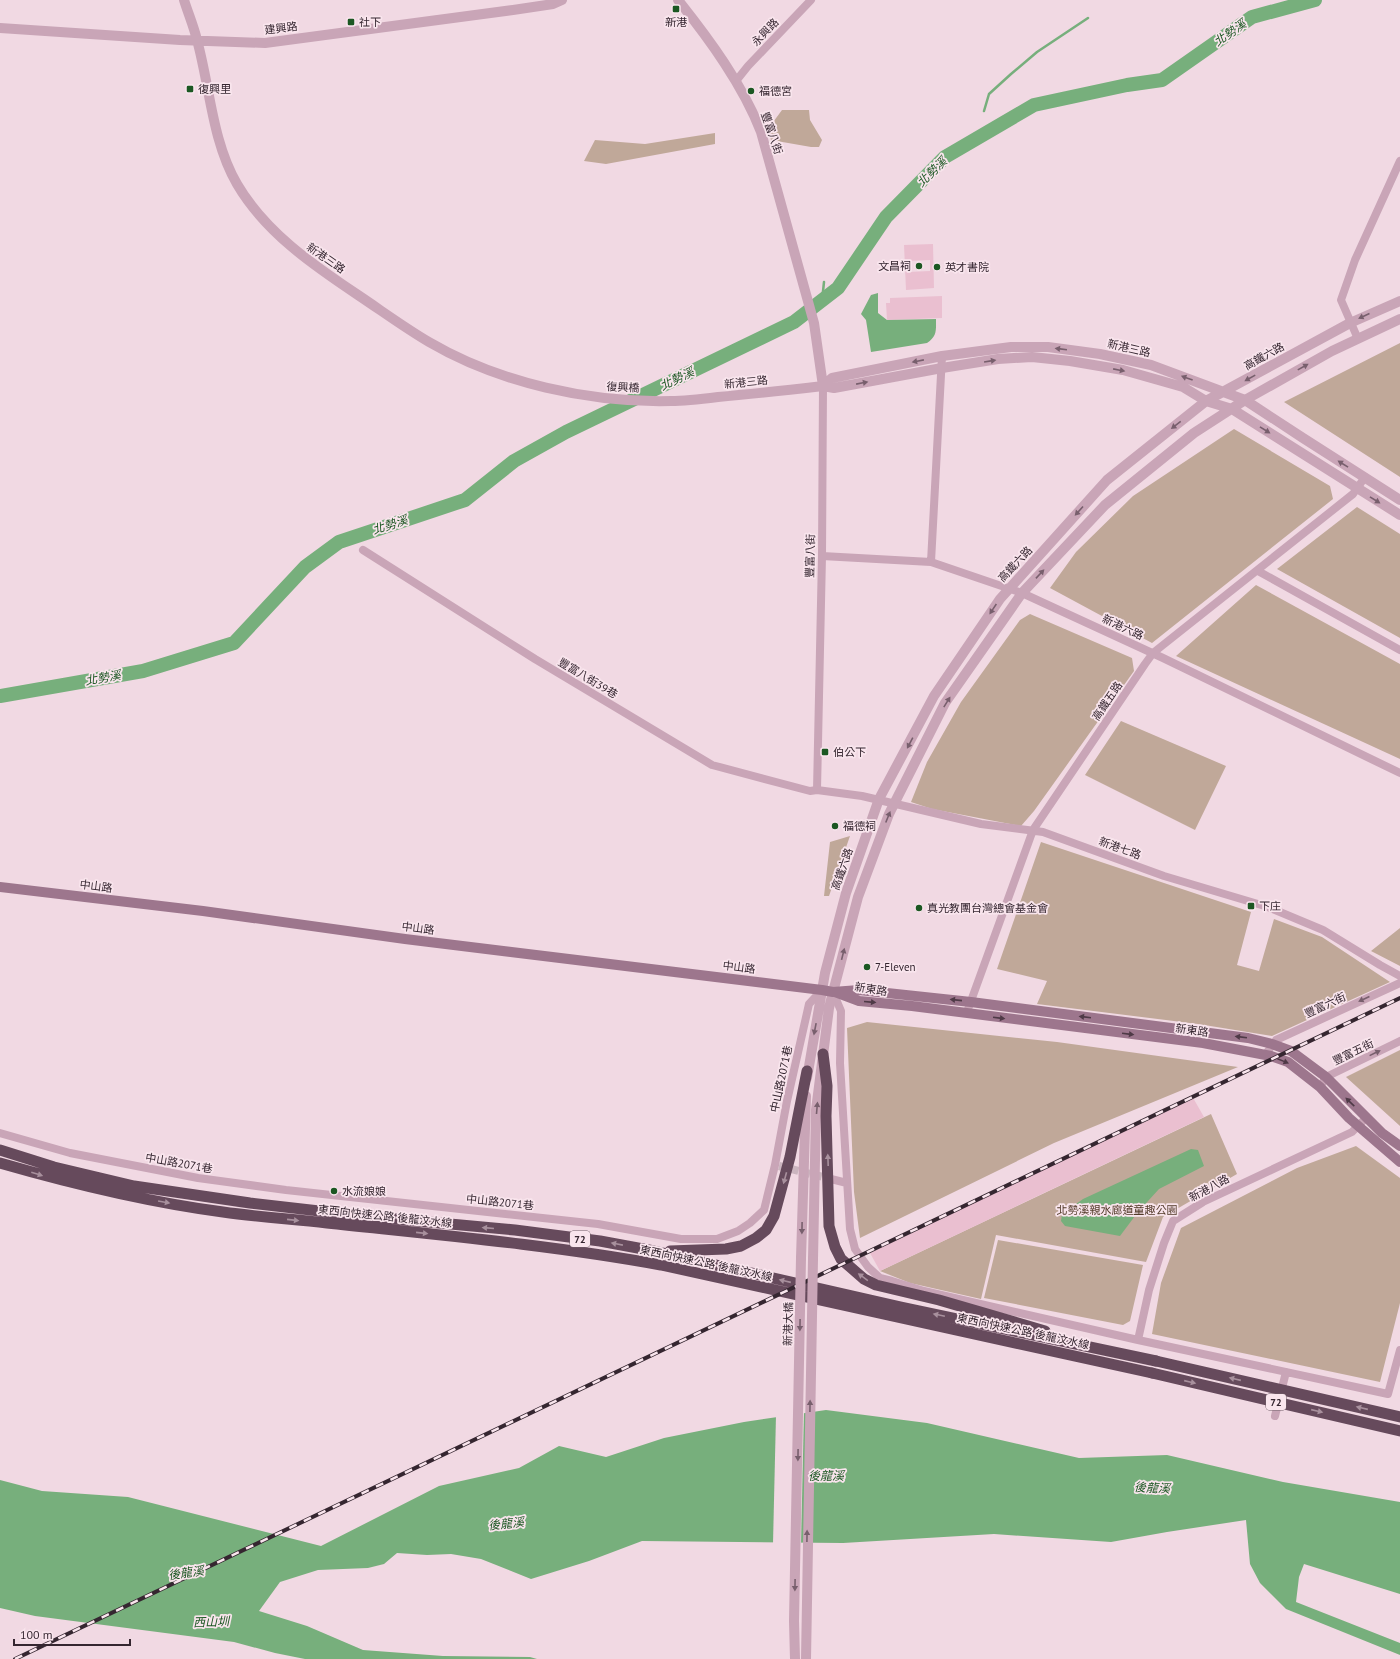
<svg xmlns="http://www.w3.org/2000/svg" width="1400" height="1659" font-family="'PT Sans','Noto Sans TC',sans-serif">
<rect width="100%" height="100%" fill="#f1d9e3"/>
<path fill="#c0a899" d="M782 110H809L810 120 822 140 819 147H811L771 140 768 129Z
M715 133V144L606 164 584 161 595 140 645 144Z
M1400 343V477L1284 402Z
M1234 429 1330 486 1333 499 1152 643 1050 588 1076 552 1133 496Z
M1357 507 1400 534V638L1277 569Z
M1256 585 1400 664V759L1176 656Z
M1030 614 1132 658 1134 671 1034 811 1021 826 932 809 911 802 927 762 961 702 1020 620Z
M1121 721 1226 766 1195 830 1085 775Z
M850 836 829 896H824L830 842Z
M1041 842 1251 912 1237 965 1259 971 1274 919 1322 937 1390 982 1272 1036 1198 1024 1037 1004 1047 981 997 969Z
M1400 928V966L1371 951Z
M867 1022 1057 1042 1238 1067 1054 1143 860 1238 854 1192 847 1028Z
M1400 1050V1126L1346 1077Z
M1211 1114 1237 1174 1163 1217 1146 1262 996 1235 981 1299 910 1283 880 1271Z
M1356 1146 1400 1178V1303L1380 1382 1152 1334 1161 1283 1181 1228 1297 1168Z
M998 1240 1143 1265 1130 1321 1123 1325 984 1298Z"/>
<path fill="#eabfd0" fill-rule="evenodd" d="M933 244 934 288 906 290 904 245ZM930 260V271L908 272 907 261Z
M942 296V318L887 320 886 303H890V298Z
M1192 1096 1204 1117 880 1271 870 1253Z"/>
<path fill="#77af7c" d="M878 293V313L887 320 936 319C936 331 937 336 927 343L871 352 866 320 861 314 871 295Z
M1191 1149 1198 1150 1204 1166 1159 1189 1138 1212 1120 1236 1065 1226 1061 1221 1062 1214 1083 1199Z
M826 1410 927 1423 1079 1458 1167 1455 1283 1482 1400 1502V1594L1304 1564 1299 1577 1296 1602 1400 1643V1655L1286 1609 1260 1583 1250 1564 1246 1520 1167 1532 1111 1542 994 1534 843 1543 642 1541 589 1561 531 1579 481 1559 451 1554 427 1555 397 1553 384 1564 368 1568 318 1570 280 1582 259 1611 307 1626 363 1650 443 1656 530 1657 537 1659H305L275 1653 234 1642 35 1616 0 1608V1480L42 1491 128 1497 321 1546 439 1486 519 1468 559 1446 606 1457 664 1438 744 1422Z"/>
<path fill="#f1d9e3" d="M804 1411 801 1544H773L776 1415Z"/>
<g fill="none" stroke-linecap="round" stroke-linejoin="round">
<path stroke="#77af7c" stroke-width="2.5" d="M984 111 989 94 1011 74 1037 52 1088 18
M822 301 824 282"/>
<path stroke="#77af7c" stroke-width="14" d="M0 696 143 671 234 643 305 567 339 542 465 500 514 461 566 432 794 322 838 288 886 217 945 157 1034 105 1127 85 1162 80 1252 17 1315 0"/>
<path stroke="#cbb5bf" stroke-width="8" stroke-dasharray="8 4" stroke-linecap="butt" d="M779 1166 831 1179"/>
<path stroke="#c9a5b7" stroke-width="8" d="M736 81 748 66 811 0
M1358 339 1341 300 1355 260 1400 161
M363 550 535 659 712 765 810 791 817 790 862 796 981 824 1043 832 1164 876 1268 907 1323 930 1380 965 1400 976
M822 556 931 562 1022 593 1163 658 1400 773
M931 562 942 356
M1258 571 1400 650
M817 790 822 556 823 386
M833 992 841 1011 840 1063 850 1229 855 1249 868 1267 880 1278 892 1281 924 1291 1138 1340 1388 1394 1400 1350
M967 1012 1033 830 1145 664 1153 653 1163 645 1353 494 1365 477
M1265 1055 1276 1040 1400 983
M1320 1087 1326 1077 1400 1041
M0 1133 70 1153 198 1178 286 1190 598 1224 681 1239H717L738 1231 750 1223 764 1210 775 1165 787 1101 809 1004 822 990
M831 1179 847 1183
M1138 1340 1149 1290 1164 1243 1173 1221 1203 1202 1352 1132 1366 1118
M1275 1416 1286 1372"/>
<path stroke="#c9a5b7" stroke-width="10" d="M184 0C188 13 194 27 197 40 210 87 212 141 237 184 265 232 313 265 358 295 382 311 405 328 429 342 499 383 590 403 671 401 686 401 702 399 718 397 753 394 788 390 823 386L834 388 942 368 998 359 1032 357 1070 361 1123 370 1183 387 1206 401 1232 409 1400 515
M678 0C709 39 743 85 761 132L814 323 823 386
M0 28 180 40 265 43 513 10 553 4 562 0
M823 386 832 378 942 356 1011 347H1048L1100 354 1151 365 1245 400 1303 438 1400 500
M807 1078 825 973 846 893 879 799 934 696 1000 599 1107 480 1206 401 1350 323 1400 301
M801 1258 806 1096
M813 1259 816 1110 829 1008 833 992 858 897 889 814 945 703 1022 593 1105 505 1194 433 1245 400 1332 351 1400 319"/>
<path stroke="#9d768d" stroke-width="10" d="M0 887 203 911 405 939 822 990 833 992 859 990 971 1002 1248 1038 1272 1044 1291 1051 1326 1077 1382 1133 1400 1146
M835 992 859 1001 912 1006 1203 1043 1271 1056 1288 1062 1320 1087 1349 1118 1400 1162"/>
<path stroke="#664a5c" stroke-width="11" d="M823 1054 827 1086 826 1116 829 1226 835 1247 841 1259 864 1279 876 1285 939 1300 1045 1331
M0 1150 54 1167 134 1186 250 1203 363 1216 515 1230 600 1241 654 1251 901 1307 1156 1361
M0 1163C73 1184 148 1202 223 1212 258 1217 293 1219 327 1223 439 1235 551 1245 661 1265L1152 1373
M670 1251 726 1249 741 1246 756 1238 766 1230 774 1216 790 1157 807 1071"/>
<g stroke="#352630" stroke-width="4">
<path id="rail" d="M15 1659 1400 998"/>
</g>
<use href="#rail" stroke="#f9e5ed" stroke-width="2.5" stroke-dasharray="8" stroke-linecap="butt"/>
<path stroke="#c9a5b7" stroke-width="10" d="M795 1659 794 1621 801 1258
M806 1659 813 1259"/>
<path stroke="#664a5c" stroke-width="11" d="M1156 1361 1400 1417
M1152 1373 1400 1431"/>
</g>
<defs><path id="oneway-solid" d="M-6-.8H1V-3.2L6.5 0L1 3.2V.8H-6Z"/></defs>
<g fill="#785f6d">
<use href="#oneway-solid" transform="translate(1364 316) rotate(156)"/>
<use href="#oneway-solid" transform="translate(1061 349) rotate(-173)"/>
<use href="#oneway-solid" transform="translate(918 361) rotate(169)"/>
<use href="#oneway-solid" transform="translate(990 361) rotate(-9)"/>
<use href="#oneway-solid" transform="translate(1303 367) rotate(-29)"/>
<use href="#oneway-solid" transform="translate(1119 370) rotate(11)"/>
<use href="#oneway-solid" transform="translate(1187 378) rotate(-160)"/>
<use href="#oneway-solid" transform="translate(1250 378) rotate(151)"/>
<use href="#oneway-solid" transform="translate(862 383) rotate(-11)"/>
<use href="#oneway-solid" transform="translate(1176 425) rotate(142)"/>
<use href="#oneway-solid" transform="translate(1265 430) rotate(32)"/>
<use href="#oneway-solid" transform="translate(1343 464) rotate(-148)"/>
<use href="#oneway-solid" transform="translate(1375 500) rotate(32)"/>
<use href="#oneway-solid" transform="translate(1079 511) rotate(132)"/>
<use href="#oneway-solid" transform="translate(1040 574) rotate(-47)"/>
<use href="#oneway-solid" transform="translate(993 609) rotate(124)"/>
<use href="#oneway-solid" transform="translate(947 702) rotate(-58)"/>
<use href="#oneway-solid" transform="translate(910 743) rotate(118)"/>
<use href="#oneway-solid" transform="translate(888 817) rotate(-68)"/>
<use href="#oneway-solid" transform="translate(843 954) rotate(-76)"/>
<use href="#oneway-solid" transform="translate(1364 999) rotate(155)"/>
<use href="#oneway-solid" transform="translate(815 1029) rotate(101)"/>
<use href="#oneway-solid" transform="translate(1375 1053) rotate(-26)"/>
<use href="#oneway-solid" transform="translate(817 1108) rotate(-85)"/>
<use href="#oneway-solid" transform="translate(802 1228) rotate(91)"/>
<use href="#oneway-solid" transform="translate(800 1325) rotate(91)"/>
<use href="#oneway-solid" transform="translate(810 1406) rotate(-89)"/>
<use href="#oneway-solid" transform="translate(798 1455) rotate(91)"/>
<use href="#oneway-solid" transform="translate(807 1536) rotate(-89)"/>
<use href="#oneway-solid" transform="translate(795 1585) rotate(91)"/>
</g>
<g fill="#4f3a47">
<use href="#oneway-solid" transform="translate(956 1000) rotate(-174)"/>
<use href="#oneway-solid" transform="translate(870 1002) rotate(5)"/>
<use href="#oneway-solid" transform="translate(1085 1017) rotate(-173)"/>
<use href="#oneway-solid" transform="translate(999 1018) rotate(7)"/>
<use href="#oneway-solid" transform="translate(1128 1034) rotate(7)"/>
<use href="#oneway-solid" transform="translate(1241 1037) rotate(-173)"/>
<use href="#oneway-solid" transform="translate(1283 1061) rotate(22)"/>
<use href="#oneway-solid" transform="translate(1350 1102) rotate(-136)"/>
</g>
<g fill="#a8909d">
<use href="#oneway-solid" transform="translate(828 1160) rotate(-92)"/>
<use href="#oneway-solid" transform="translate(37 1174) rotate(17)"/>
<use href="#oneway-solid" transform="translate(785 1178) rotate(105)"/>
<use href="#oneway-solid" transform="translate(164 1202) rotate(10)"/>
<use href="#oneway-solid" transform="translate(293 1220) rotate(6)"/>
<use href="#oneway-solid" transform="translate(488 1228) rotate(-175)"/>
<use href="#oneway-solid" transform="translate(422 1233) rotate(6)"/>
<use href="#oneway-solid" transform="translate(617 1244) rotate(-169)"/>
<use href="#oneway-solid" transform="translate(863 1277) rotate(-144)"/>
<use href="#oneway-solid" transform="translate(785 1281) rotate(-167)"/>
<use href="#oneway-solid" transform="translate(939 1315) rotate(-168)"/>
<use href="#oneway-solid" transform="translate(1235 1379) rotate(-167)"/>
<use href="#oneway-solid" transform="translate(1190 1382) rotate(13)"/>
<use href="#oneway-solid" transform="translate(1362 1408) rotate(-167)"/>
<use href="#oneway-solid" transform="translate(1317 1411) rotate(13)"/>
</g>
<g fill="#1b5722" stroke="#f9e5ed" stroke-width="1.5">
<rect x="672" y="5" width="8" height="8" rx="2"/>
<rect x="347" y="18" width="8" height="8" rx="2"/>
<rect x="186" y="85" width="8" height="8" rx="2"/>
<circle cx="751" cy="91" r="4"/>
<circle cx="919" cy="266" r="4"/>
<circle cx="937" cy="267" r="4"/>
<rect x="821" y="748" width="8" height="8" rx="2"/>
<circle cx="835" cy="826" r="4"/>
<rect x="1247" y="902" width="8" height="8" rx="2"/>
<circle cx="919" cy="908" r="4"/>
<circle cx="867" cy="967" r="4"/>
<circle cx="334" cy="1191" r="4"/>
</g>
<g text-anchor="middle" stroke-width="3.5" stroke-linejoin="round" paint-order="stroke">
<g fill="#f9e5ed" stroke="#705f69" stroke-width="1">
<rect x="570" y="1231" width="20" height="16" rx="3"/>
<rect x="1266" y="1394" width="20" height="16" rx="3"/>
</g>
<g font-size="10" font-weight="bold" fill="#352630">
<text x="580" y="1243">72</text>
<text x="1276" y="1406">72</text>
</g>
<g font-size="11" fill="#352630" stroke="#f9e5ed" text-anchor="start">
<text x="359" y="26">社下</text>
<text x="676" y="26" text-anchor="middle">新港</text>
<text x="198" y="93">復興里</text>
<text x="759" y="95">福德宮</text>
<text x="911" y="270" text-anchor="end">文昌祠</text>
<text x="945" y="271">英才書院</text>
<text x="833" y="756">伯公下</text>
<text x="843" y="830">福德祠</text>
<text x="1259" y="910">下庄</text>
<text x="927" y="912">真光教團台灣總會基金會</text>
<text x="875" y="971">7-Eleven</text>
<text x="342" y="1195">水流娘娘</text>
</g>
<g font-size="11" fill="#352630" stroke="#f9e5ed">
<text transform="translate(281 28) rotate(-7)" y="4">建興路</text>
<text transform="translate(765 32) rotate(-46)" y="4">永興路</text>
<text transform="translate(772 133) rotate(71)" y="4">豐富八街</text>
<text transform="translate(326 258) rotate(35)" y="4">新港三路</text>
<text transform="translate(1129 348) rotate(13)" y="4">新港三路</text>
<text transform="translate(1264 356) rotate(-29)" y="4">高鐵六路</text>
<text transform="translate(746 382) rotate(-6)" y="4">新港三路</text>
<text transform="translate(623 387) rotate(3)" y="4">復興橋</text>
<text transform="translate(810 556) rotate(-89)" y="4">豐富八街</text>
<text transform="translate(1015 564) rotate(-47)" y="4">高鐵六路</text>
<text transform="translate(1123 627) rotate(25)" y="4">新港六路</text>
<text transform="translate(588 678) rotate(31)" y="4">豐富八街39巷</text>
<text transform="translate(1107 701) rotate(-56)" y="4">高鐵五路</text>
<text transform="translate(1120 848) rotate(20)" y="4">新港七路</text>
<text transform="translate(842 869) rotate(-71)" y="4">高鐵六路</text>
<text transform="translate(96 886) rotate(7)" y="4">中山路</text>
<text transform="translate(418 928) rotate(7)" y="4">中山路</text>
<text transform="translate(739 967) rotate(7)" y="4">中山路</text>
<text transform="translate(871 989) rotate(9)" y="4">新東路</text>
<text transform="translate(1325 1005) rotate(-25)" y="4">豐富六街</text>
<text transform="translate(1192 1030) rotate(8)" y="4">新東路</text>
<text transform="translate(1353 1052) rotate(-26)" y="4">豐富五街</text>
<text transform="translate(781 1079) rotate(-78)" y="4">中山路2071巷</text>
<text transform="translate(179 1163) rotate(10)" y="4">中山路2071巷</text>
<text transform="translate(1209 1188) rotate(-28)" y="4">新港八路</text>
<text transform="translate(500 1202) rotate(6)" y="4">中山路2071巷</text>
<text transform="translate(385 1216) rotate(6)" y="4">東西向快速公路 後龍汶水線</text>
<text transform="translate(706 1263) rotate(12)" y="4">東西向快速公路 後龍汶水線</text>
<text transform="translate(788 1324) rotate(-89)" y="4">新港大橋</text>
<text transform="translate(1023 1331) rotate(12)" y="4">東西向快速公路 後龍汶水線</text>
</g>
<g font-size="11" fill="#533b2a" stroke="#f9e5ed">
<text x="1117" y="1214">北勢溪親水廊道童趣公園</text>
</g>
<g font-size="12" font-style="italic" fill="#1b5722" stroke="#f9e5ed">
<text transform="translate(1230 33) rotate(-35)" y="4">北勢溪</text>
<text transform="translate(932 172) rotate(-44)" y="4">北勢溪</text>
<text transform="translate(677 379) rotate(-26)" y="4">北勢溪</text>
<text transform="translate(390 525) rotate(-18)" y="4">北勢溪</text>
<text transform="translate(103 678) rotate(-10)" y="4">北勢溪</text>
<text x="826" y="1480">後龍溪</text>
<text transform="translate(1152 1488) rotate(3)" y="4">後龍溪</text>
<text transform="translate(506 1524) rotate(-6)" y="4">後龍溪</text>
<text transform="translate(186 1573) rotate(-8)" y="4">後龍溪</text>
<text transform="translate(211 1622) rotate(-2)" y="4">西山圳</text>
</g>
</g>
<path d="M14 1639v6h116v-6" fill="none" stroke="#352630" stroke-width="2"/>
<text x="20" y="1639" font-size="12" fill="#352630" stroke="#f9e5ed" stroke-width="3" paint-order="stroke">100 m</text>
</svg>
